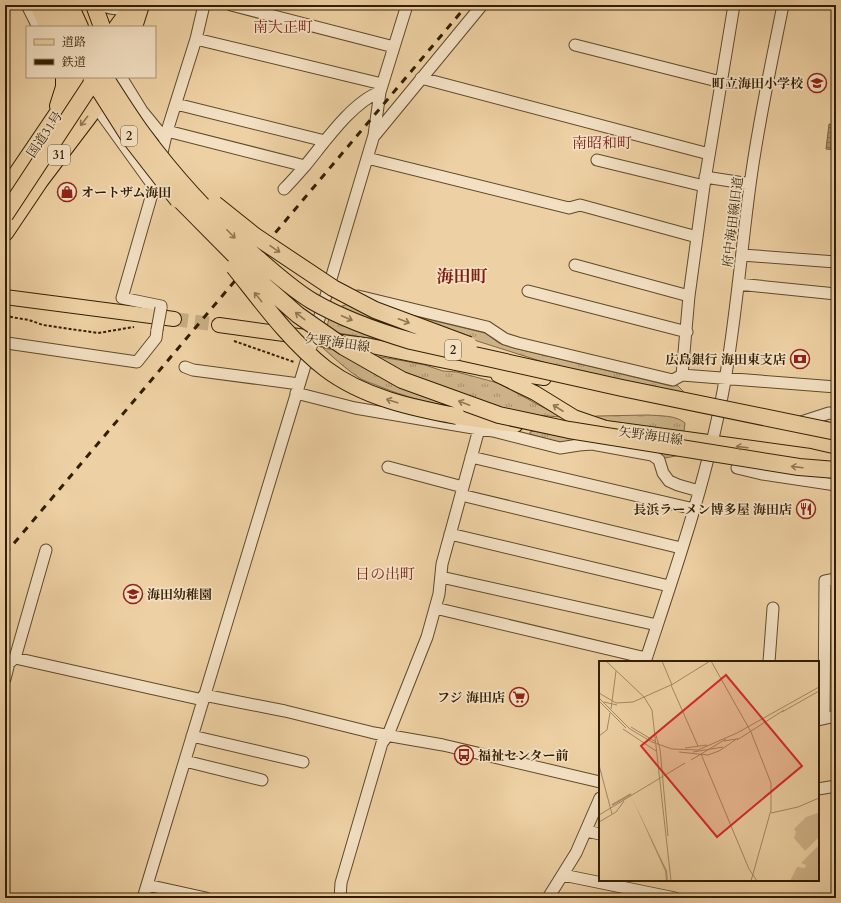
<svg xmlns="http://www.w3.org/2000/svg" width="841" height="903" font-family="Cardo,'Noto Serif JP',serif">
<defs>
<pattern id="grass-tufts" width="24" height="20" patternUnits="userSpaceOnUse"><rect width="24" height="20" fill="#cdb288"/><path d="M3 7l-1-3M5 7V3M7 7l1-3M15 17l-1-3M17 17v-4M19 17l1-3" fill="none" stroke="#a7906d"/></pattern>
<pattern id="water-rules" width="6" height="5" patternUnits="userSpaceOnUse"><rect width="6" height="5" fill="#ad936c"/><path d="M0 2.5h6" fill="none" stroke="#8d7757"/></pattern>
</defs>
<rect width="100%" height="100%" fill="#edd0a3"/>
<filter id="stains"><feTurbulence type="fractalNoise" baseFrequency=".005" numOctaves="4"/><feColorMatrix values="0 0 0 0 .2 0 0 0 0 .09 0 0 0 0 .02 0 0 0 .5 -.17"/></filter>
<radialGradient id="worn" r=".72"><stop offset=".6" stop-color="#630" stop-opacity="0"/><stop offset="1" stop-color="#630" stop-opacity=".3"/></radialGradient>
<path fill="url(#grass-tufts)" stroke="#806845" d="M348 304 423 334 428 348 326 331 330 314 334 309Z
M410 315 485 333 499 343 510 347 671 386 677 385 689 397 556 366 455 334Z
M323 348 399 360 425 365 443 371 457 372 498 383 561 417C499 412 438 411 381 387 374 384 367 382 361 379 347 370 335 359 323 348Z
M648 415C660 416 676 415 685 423L681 455 665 458 659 452 580 439 561 443 530 434V432L570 421 597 416Z"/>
<path fill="url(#water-rules)" stroke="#7c6442" d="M829 124 836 125V150L826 149Z"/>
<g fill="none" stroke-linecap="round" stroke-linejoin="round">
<path stroke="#c8ac83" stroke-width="14" stroke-dasharray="14 7" stroke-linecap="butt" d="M174 319 219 325"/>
<g stroke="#614a2a" stroke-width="13">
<path id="minor" d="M27 5 38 27
M101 5C112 10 122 10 133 5
M231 5 394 47
M196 39 382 84
M575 45 721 82
M121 77 142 111 165 139
M421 78 709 154
M92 101 154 187
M176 104 325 141
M167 131 305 166
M375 135 482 5
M367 158 569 208 580 205 697 237
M597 160 704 186
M705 177 750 184
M284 189C291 182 298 174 305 166 324 143 352 102 380 92
M742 255 836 262
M575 265 689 296
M738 284 836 294
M528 291 687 332
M358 296 487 327 505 339 518 343 673 380 682 375 836 387
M161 308V306L122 298 154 187 167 131 196 39 204 5
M316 329 374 135 380 92 407 5
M7 343 137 362 156 338 157 330
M185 367 193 370 299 384
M682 375 689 296 704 186 734 5
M296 393 355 408 479 429 493 431 560 448 579 445 592 444 652 455 659 460 663 473 669 481 678 485 699 491
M798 423 829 413 836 414
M471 457 694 509
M388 467 463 487
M737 468 762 474 836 485
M461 495 681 548
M450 534 669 586
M441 577 657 625
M435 608 646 658
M15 658 46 550
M645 662C675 571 707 480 724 386 736 319 741 252 750 185 758 124 771 65 783 5
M769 662 773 608
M5 679 9 663 15 658 203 700
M204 695 285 711 374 733 443 745 600 782
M824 718 825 581 836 579
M818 720 836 716
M192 736 303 762
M185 761 262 780
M818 789 836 786
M586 831 600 834
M563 875 675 898
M147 885 206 898
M143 898 310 349
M340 898 341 883 382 743 388 735 427 637 439 594 442 564 479 429
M548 898 576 853 600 798"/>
</g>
<g stroke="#321e02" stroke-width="16">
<path id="major" d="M5 297 174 319
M219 325 371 346 480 368 544 378
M498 375 535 393 574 417 606 428 810 456 836 462"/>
</g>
<g stroke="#321e02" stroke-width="18">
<path id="highway" d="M38 5 48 27
M53 5 64 27
M70 5 80 27
M94 5 102 27
M117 27 133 5
M134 27 141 5
M58 106 64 87V77
M5 191 82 77
M5 233 40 181 96 107 108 85
M457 416 515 424"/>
</g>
<path stroke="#321e02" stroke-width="2" stroke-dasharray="3 2" stroke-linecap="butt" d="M5 316 29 320 43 325 98 333 134 327
M234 341 294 362"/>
<use href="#minor" stroke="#f3e0c3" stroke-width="11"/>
<use href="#major" stroke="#edd0a3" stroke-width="14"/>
<use href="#highway" stroke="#edd0a3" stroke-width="16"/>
<path stroke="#321e02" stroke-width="3" stroke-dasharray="7 7" stroke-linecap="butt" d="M5 554 467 5"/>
<g stroke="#614a2a" stroke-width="13" stroke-linecap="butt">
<path id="minor-bridge" d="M157 330 161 308
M311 347 316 329"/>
</g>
<g stroke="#321e02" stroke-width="18" stroke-linecap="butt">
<path id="highway-bridge" d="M91 77 129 137 178 200
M105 77C117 96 129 115 142 133 175 178 215 221 257 258 275 273 292 289 312 301 343 319 377 331 411 341L622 388 836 432
M172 192 265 286 298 315 344 347 402 380 499 415 569 430 799 467 836 470
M215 204 255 236 333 288 352 298 375 310 469 345
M5 215 90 86 94 77
M234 267C262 302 290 341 326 369 363 397 412 408 457 416"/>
</g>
<use href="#minor-bridge" stroke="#f3e0c3" stroke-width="11"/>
<use href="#highway-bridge" stroke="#edd0a3" stroke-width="16"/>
</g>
<defs><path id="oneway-shaft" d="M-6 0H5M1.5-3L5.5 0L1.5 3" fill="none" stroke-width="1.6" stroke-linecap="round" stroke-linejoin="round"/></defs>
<g stroke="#907752">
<use href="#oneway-shaft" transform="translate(84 121) rotate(128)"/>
<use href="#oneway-shaft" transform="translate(231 234) rotate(45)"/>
<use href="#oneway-shaft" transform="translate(275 249) rotate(34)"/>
<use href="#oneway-shaft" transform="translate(258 297) rotate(-129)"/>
<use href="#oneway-shaft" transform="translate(300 316) rotate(-142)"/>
<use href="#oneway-shaft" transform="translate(347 318) rotate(23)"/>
<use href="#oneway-shaft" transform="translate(404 321) rotate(21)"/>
<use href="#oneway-shaft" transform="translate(392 401) rotate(-162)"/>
<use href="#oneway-shaft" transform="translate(464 403) rotate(-159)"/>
<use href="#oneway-shaft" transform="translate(558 408) rotate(-147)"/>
<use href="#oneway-shaft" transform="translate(742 447) rotate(-173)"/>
<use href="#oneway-shaft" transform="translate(797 467) rotate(-173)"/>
</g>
<defs>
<g id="school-ring" transform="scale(1)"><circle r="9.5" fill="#f3e0c3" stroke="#8f2418" stroke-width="1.5"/><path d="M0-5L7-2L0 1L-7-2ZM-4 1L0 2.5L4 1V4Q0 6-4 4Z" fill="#8f2418"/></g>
<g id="shop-ring" transform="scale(1)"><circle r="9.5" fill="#f3e0c3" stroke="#8f2418" stroke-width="1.5"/><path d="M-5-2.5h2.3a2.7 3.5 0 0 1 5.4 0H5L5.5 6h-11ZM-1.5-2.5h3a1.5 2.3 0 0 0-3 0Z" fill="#8f2418"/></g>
<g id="bank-ring" transform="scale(1)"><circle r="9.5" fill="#f3e0c3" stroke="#8f2418" stroke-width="1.5"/><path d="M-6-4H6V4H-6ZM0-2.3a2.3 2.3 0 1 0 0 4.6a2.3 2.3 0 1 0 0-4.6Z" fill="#8f2418"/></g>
<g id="restaurant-ring" transform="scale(1)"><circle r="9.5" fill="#f3e0c3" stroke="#8f2418" stroke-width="1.5"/><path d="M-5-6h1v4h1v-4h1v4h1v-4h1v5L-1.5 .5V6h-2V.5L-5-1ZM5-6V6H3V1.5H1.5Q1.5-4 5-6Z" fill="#8f2418"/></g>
<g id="supermarket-ring" transform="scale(1)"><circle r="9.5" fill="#f3e0c3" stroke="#8f2418" stroke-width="1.5"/><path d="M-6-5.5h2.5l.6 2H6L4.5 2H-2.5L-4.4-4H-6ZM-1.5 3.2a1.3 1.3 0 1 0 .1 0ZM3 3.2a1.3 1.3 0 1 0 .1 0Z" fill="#8f2418"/></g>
<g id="bus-ring" transform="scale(1)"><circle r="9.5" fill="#f3e0c3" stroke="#8f2418" stroke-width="1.5"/><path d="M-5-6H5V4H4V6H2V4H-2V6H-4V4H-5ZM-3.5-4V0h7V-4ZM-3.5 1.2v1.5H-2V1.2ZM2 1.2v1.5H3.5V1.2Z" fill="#8f2418"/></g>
</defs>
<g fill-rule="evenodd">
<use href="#school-ring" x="817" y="83"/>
<use href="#shop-ring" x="67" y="192"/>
<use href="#bank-ring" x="800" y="359"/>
<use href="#restaurant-ring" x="806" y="509"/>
<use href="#school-ring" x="133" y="594"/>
<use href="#supermarket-ring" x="519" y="697"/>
<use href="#bus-ring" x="464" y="755"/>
</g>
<g text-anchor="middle" stroke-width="3.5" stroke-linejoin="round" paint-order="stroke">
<g fill="#f3e0c3" stroke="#6c583c" stroke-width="1">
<rect x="121" y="126" width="16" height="20" rx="3"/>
<rect x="48" y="145" width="22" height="20" rx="3"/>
<rect x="445" y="340" width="16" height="20" rx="3"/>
</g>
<g font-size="12" font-weight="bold" fill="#321e02">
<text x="129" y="140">2</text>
<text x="59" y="159">31</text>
<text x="453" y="354">2</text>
</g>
<g font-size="13" font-weight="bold" fill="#321e02" stroke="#f3e0c3" text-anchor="end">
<text x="803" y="88">町立海田小学校</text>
<text x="81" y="197" text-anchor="start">オートザム海田</text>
<text x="786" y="364">広島銀行 海田東支店</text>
<text x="792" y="514">長浜ラーメン博多屋 海田店</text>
<text x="147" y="599" text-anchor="start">海田幼稚園</text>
<text x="505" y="702">フジ 海田店</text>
<text x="478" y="760" text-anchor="start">福祉センター前</text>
</g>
<g font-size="13" fill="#321e02" stroke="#f3e0c3">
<text transform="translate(44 134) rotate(-56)" y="5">国道31号</text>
<text transform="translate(732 222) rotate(-83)" y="5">府中海田線旧道</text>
<text transform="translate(338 342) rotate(8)" y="5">矢野海田線</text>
<text transform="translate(651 435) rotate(8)" y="5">矢野海田線</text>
</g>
<g font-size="15" fill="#7a1f14" stroke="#f3e0c3">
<text x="283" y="32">南大正町</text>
<text x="602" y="148">南昭和町</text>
<text x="385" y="579">日の出町</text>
</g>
<g font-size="17" font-weight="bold" fill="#7a1f14" stroke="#f3e0c3">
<text x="462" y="282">海田町</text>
</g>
</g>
<g transform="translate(599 661)">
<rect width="220" height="220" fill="#edd0a3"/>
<path d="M220 184V220H191L198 206 206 207 207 204 202 202Z" fill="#cdb288"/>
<path d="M219 152 220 176 206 190 195 177 197 171 195 168 207 156Z" fill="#cdb288"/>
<path d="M33 137 68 210 69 220H67L66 210Z" fill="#ad936c"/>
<path fill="none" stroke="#ad936c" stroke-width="2" d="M13 144 32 133"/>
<path fill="none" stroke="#a28963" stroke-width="1" d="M7 0 45 36M63 0 73 24M112 0 152 71 172 122V149L152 220M72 24 99 85M0 32 17 42 34 41 74 23 111 0M45 36 53 49 72 220M0 37 10 47M0 40 27 67M5 41 18 44M9 46 31 68 53 81 73 88 99 89 138 72 220 26M12 48 17 10M183 51 220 30M32 66 57 81M24 68 57 90M57 74 61 88 69 175M0 75 8 69 11 52M138 79 185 49M125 80 137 78M86 87 108 84M80 91 109 94 120 90 139 77M94 91 124 86M102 93 150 208 158 220M92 99 127 78M0 104 13 153M172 152 199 146 220 137M0 154 86 102M0 161 17 151 25 140"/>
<path fill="#d62828" fill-opacity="0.15" stroke="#d62828" stroke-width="2" d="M127 14 203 105 118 176 42 85Z"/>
<rect width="220" height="220" fill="none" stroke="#321e02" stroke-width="2"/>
</g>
<rect width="841" height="903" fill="none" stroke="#edd0a3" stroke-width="20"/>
<rect x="6" y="6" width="829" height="891" fill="none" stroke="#321e02" stroke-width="2"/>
<rect x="10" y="10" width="821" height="883" fill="none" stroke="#321e02"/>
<rect x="26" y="26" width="130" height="52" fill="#f3e0c3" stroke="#a69276"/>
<rect x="34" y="39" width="20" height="6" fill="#edd0a3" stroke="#a69276"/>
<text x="62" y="46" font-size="12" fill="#321e02">道路</text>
<rect x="34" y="59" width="20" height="6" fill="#321e02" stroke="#a69276"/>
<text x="62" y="66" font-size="12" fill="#321e02">鉄道</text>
<rect width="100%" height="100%" filter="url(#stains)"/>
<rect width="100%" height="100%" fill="url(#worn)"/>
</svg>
